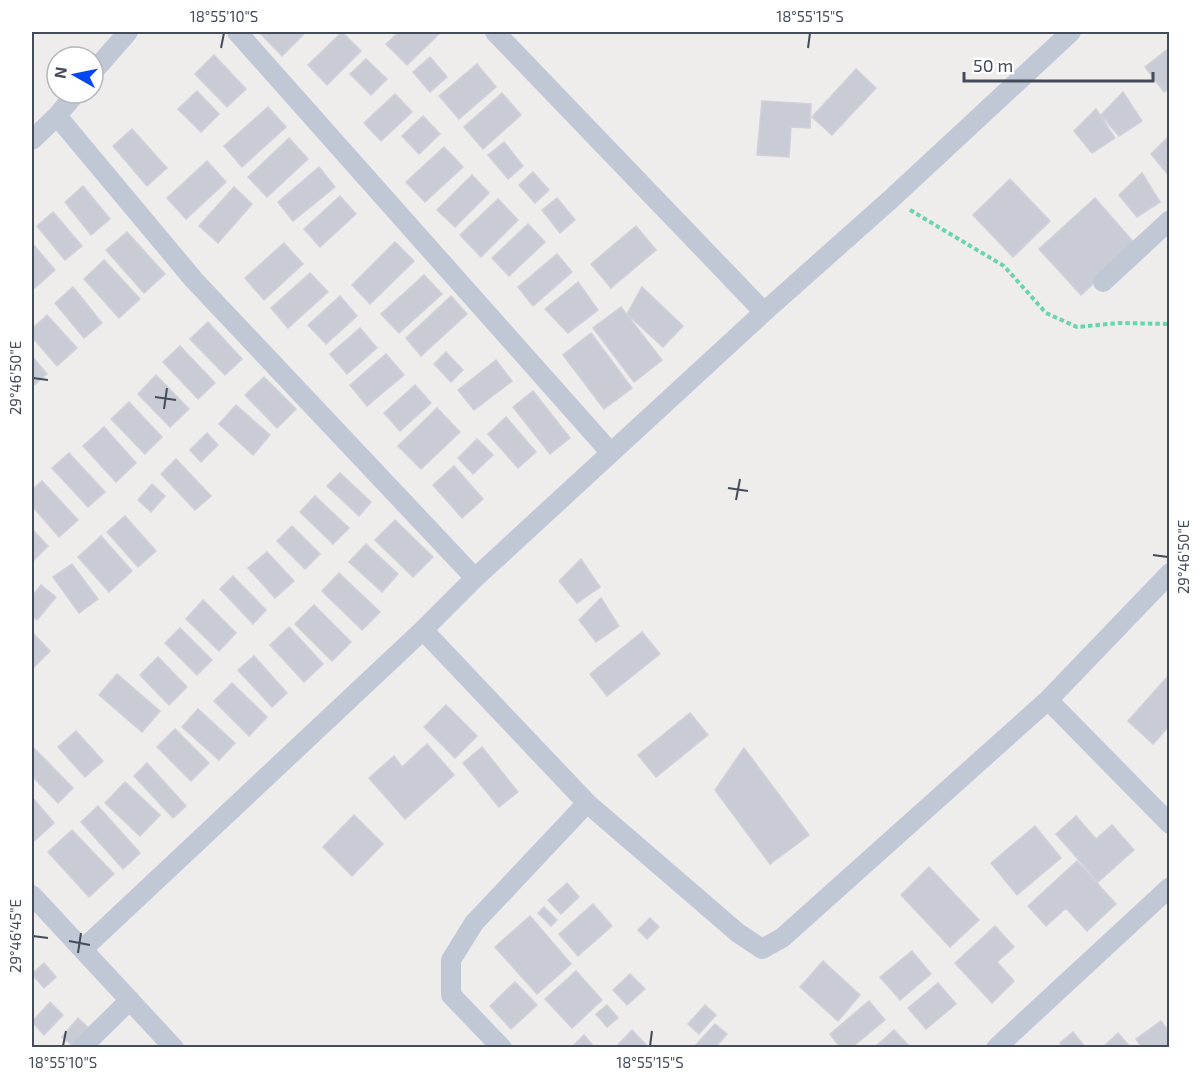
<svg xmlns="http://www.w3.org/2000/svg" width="1201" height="1079" font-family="'Exo 2',sans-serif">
<rect width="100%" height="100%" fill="#efecec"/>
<path fill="#caccd5" stroke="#cfd0d9" stroke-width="1.5" d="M259 32H299L303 35 282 56Z
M342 32 361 51 327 85 308 65Z
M399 32H438L440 33 407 65 386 44Z
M1168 49 1170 88 1164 92 1145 67Z
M214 55 246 89 227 107 195 74Z
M430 57 447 77 430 92 413 72Z
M366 59 387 79 371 95 350 74Z
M477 64 496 87 459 119 439 96Z
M856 69 876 88 832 135 812 117Z
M197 91 219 114 201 132 178 109Z
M1123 92 1142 121 1119 136 1101 115Z
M502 93 521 115 483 149 464 127Z
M395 94 412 112 381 141 364 123Z
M762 101 811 104 810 128 791 127 789 157 757 155Z
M268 107 286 127 242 167 224 146Z
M1096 109 1115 138 1092 153 1074 131Z
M423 116 440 134 419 154 402 136Z
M132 129 167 168 147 186 113 146Z
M1170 135V175L1169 176 1151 154Z
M289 138 308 159 267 197 248 177Z
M504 142 523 166 508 179 488 155Z
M444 147 463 167 425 202 406 182Z
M207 161 226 182 186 219 167 198Z
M319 167 335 187 293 221 278 202Z
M533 172 549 190 535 203 519 185Z
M1142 173 1160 202 1137 217 1119 195Z
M472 175 489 193 455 227 437 210Z
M1010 179 1050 221 1013 257 973 215Z
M83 186 110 219 91 235 65 202Z
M234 187 252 204 218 243 199 226Z
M340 196 356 214 320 247 304 229Z
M557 198 575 220 560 233 542 210Z
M1095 198 1136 245 1081 295 1039 249Z
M498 199 518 220 481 257 460 235Z
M53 212 82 246 65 260 37 226Z
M528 224 545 242 509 276 492 258Z
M636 226 656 250 611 288 591 264Z
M127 232 165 274 144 293 106 250Z
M395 242 414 261 370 304 352 285Z
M32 243 55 270 35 288 32 284Z
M284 243 303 264 264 300 245 278Z
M557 254 572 272 533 306 518 287Z
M104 260 140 299 119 318 84 279Z
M310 273 328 292 288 328 271 308Z
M424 275 442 294 399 333 381 314Z
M578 282 598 310 568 333 545 309Z
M73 287 102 323 84 338 55 303Z
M642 287 683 326 663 347 627 314Z
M340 296 357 316 326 344 308 325Z
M451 296 467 314 421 356 406 338Z
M621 307 662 360 634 382 593 328Z
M47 315 77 348 57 366 32 337V329Z
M208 322 242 359 225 375 190 339Z
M360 328 377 348 347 374 330 354Z
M591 333 632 388 604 409 563 355Z
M180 346 215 383 198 399 163 362Z
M446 352 463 370 451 382 434 364Z
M386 354 404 375 367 406 350 385Z
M32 356 47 374 32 387Z
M496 360 512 381 474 410 458 390Z
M156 375 189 409 170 427 138 394Z
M264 377 296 409 277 428 245 395Z
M415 385 431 403 400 431 384 413Z
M533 391 570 438 550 454 513 407Z
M129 402 162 437 145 454 111 419Z
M236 405 270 435 253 455 219 424Z
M437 408 460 432 421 469 398 446Z
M506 417 536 452 518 468 488 434Z
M104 427 136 463 116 482 83 446Z
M207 433 218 445 201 462 190 450Z
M477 439 493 455 473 474 458 458Z
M69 453 105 492 88 507 52 468Z
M176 459 211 496 195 510 161 474Z
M454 466 483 499 462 518 433 485Z
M340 473 371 502 359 516 327 486Z
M42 481 78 520 59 537 32 506V490Z
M152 484 165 496 151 512 138 500Z
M315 496 349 528 333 544 300 512Z
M125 516 156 551 138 567 107 532Z
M395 520 433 557 413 577 375 540Z
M292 526 320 554 305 569 277 541Z
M32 529 48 546 33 561 32 559Z
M101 536 132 571 109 592 78 557Z
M366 544 398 574 382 592 349 562Z
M267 552 294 581 275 598 248 568Z
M581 559 600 587 577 603 559 581Z
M72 564 98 599 79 613 53 577Z
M339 573 380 612 362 630 322 591Z
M233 576 266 610 253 624 220 589Z
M41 585 56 597 37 620 32 616V596Z
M601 598 619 626 596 642 579 620Z
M203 600 236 633 219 651 186 619Z
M314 605 351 642 332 661 295 624Z
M289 627 323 664 304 682 270 645Z
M180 628 212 660 197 675 165 643Z
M32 632 50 651 32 669Z
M642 632 660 654 607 696 590 674Z
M254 656 287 693 272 707 238 670Z
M158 657 187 687 169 705 140 675Z
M117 674 160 711 142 732 99 695Z
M1170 674V725L1153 744 1128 721Z
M232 683 267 717 249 736 214 701Z
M446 705 477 736 455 758 424 727Z
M198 709 235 743 219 760 182 727Z
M690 713 708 735 656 777 638 755Z
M175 729 209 763 191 781 157 747Z
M76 731 103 761 85 777 58 747Z
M427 744 454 775 405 819 369 778 394 756 402 767Z
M32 746 73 788 58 803 32 776Z
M482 747 518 792 499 807 463 763Z
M744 748 809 835 770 864 715 790Z
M147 763 186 806 173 818 134 776Z
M125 782 160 815 140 836 105 803Z
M32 797 54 823 32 843Z
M98 806 140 853 123 869 81 822Z
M354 815 383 844 352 876 323 847Z
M1076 816 1096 839 1112 825 1134 850 1098 882 1056 834Z
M1035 826 1061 858 1017 895 991 863Z
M72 830 114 874 89 897 48 852Z
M1077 861 1116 904 1087 931 1066 908 1046 926 1028 906Z
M929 867 979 920 950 947 901 895Z
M567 883 579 897 561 914 548 900Z
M593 904 612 926 578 956 559 934Z
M544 907 557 920 551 926 538 913Z
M530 916 571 964 537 994 495 947Z
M650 918 659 927 647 939 638 930Z
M995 926 1014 947 997 962 1014 981 992 1003 955 963Z
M912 951 931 974 900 1000 880 977Z
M823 961 860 995 838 1021 800 987Z
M44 963 56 977 44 988 32 974Z
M576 971 602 1000 572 1028 545 999Z
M630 974 645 989 627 1005 613 990Z
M515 982 537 1005 511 1029 490 1006Z
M938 983 956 1004 926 1029 908 1008Z
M869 1001 885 1020 851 1048H841L830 1034Z
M50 1002 63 1015 44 1035 32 1022Z
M607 1005 618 1018 607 1027 596 1014Z
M705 1005 716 1015 699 1034 688 1024Z
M78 1018 91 1030 75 1048 62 1037Z
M1161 1021 1170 1033V1048H1142L1136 1039Z
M715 1024 727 1034 715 1048H693Z
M632 1030 649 1048H615Z
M894 1030 911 1048H875V1047Z
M1073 1032 1086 1048H1063L1060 1043Z
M1118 1033 1131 1048H1102Z
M584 1035 595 1048H571Z"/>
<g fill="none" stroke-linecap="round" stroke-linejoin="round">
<path stroke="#68d5b0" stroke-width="4" stroke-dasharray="4.5 3" stroke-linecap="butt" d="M910 210 1004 266 1046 313 1077 327 1119 323 1170 324"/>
<path stroke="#c0c8d6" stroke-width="20" d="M237 32 611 453
M495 32 764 312
M93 72 128 32
M57 116 194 280 475 578
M32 140 57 116 76 93
M1103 282 1170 220
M423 630 587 803 738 933 762 949 782 938 1048 700 1170 573
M1048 700 1170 824
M32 895 174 1048
M83 949 423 630 475 578 764 312 891 199 1071 32
M81 1048 130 1000
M502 1048 451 995V960L474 923 587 803
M996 1048 1170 887"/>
</g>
<path fill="none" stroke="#434c5b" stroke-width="2" d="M221 48 224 33M808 48 810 33M33 378 48 380M155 397 176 400M164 409 167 388M728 488 748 491M736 500 740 479M1153 555 1168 557M33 936 48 938M69 941 90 945M78 953 81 933M63 1046 66 1031M650 1046 652 1031"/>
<rect width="1201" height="1079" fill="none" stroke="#ffffff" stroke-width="66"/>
<g transform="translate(75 75) rotate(279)"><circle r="28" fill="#ffffff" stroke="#b4b7bd" stroke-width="1.5"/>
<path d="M0-4.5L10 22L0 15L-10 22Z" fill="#0547f0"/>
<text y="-9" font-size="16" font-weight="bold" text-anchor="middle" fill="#434c5b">N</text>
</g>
<path d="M964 72v9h189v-9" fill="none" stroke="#434c5b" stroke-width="3"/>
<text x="973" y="72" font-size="18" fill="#434c5b" stroke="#ffffff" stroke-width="4.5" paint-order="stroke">50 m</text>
<rect x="33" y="33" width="1135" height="1013" fill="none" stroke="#434c5b" stroke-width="2"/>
<g font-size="15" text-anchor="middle" fill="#434c5b">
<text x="224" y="22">18°55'10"S</text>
<text x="810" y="22">18°55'15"S</text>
<text transform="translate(16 378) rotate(-90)" y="5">29°46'50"E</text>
<text transform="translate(1184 557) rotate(-90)" y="5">29°46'50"E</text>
<text transform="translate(16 936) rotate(-90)" y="5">29°46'45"E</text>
<text x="63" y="1068">18°55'10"S</text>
<text x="650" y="1068">18°55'15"S</text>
</g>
</svg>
